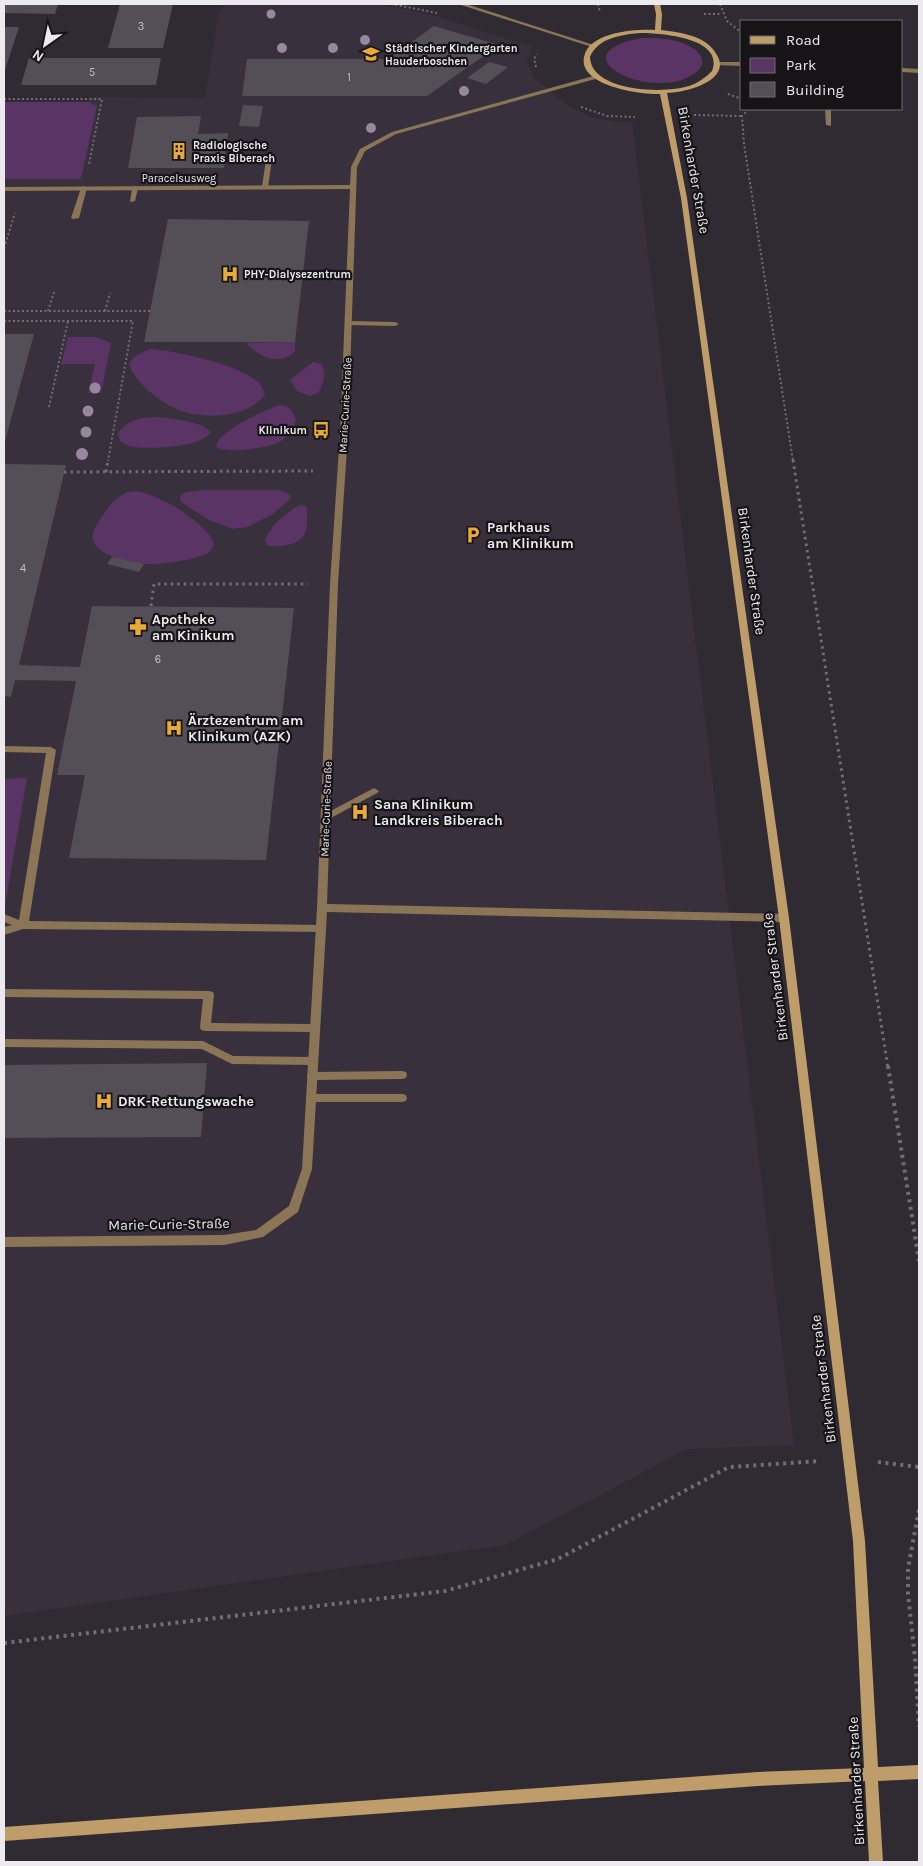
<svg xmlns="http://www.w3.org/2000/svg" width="923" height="1866" font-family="Karla,sans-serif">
<rect width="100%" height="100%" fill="#302b32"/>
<path fill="#39303d" d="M226 4H379L432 15 532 47 527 61 534 78 569 106 590 117 618 122H632L794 1445 687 1449 505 1545 4 1616V179H81L97 106 89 102 91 97 205 98 218 14Z"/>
<path fill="#593465" d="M642 38C657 38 674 38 687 45 717 60 697 77 674 82 627 90 566 52 642 38Z
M4 102H89L97 106 81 179H4Z
M68 337H96L111 343 101 393H88L95 364H61Z
M295 342V351C279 367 259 357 246 343Z
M151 349C176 351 243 365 260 384 262 387 264 391 265 394 250 418 203 420 179 410 161 403 135 383 129 364 135 355 141 352 151 349Z
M313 362 321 364C327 373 323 385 318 393L309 396 297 391 290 380Z
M279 405C289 406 293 410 296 419 294 427 288 437 281 441 270 448 226 454 216 447 219 430 264 411 279 405Z
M159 417C172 419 202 421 211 432 201 448 152 449 134 447 129 447 124 443 120 441L118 433C131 418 140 418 159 417Z
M202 490H278L289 494 291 498 273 514 247 527 233 529 209 520 181 502 180 497 183 493Z
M133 491C158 493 202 520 214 542 213 546 212 549 209 552 199 560 157 565 144 564 130 563 94 555 93 538 92 530 98 523 102 517 110 504 118 494 133 491Z
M300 505 306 506C308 511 307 516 307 522 308 544 286 547 268 546L265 542C267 528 288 511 300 505Z
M27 778 5 906H4V779Z"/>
<path fill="#544e56" d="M4 4H58L55 14 4 13Z
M120 4H173L163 48H108Z
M434 26 499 45 427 96H242L247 59H388Z
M4 27H19L4 73Z
M29 58H161L156 85H21Z
M489 62 508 67 486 84 467 78Z
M243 105 263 106 259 127 239 126Z
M201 116 198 134 228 133 224 168H128L137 117Z
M168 219 309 221 295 342H144Z
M4 334H34L4 445Z
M4 464 66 465 19 665 80 667 92 606 294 608 266 860 69 858 85 775H57L76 681 15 680 11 697 4 696Z
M112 557 135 562 144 564 139 572 107 564Z
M207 1063 201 1137 4 1138V1065Z"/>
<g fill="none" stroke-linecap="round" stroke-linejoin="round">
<path stroke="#726d74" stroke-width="2" stroke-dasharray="2 2.5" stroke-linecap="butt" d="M391 4 437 13
M598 4 600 12
M720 4 727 21 742 33
M704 14H721
M536 67 534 59 537 54
M728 94 742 99
M4 99H102L89 164
M581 107 607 116 635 117
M749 109 742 116 744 144 793 461
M694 115 742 116
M4 248 15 213
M4 311H150
M48 311 54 292
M105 311 110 293
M4 321H133L108 461
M49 407 68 321"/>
<path stroke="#726d74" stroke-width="3" stroke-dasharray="2.5 4" stroke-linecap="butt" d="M793 460 888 1068
M64 472 313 471
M106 472 108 460
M151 606 154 584H308"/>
<path stroke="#726d74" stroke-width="4" stroke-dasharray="3 4.5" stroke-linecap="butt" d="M888 1066 919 1261
M878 1462 919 1467
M919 1510 908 1568V1594L915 1658 919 1727
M4 1643 445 1591 558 1559 729 1467 820 1461"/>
<path fill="#8a7556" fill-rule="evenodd" d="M717 62H742V66L715 65 714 64Z
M902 68 919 69V73L902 72Z
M825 109H831V126L826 125Z
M269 157 272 159 268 187 265 189 262 187 266 159Z
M84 186 87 188 79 218 73 219 71 218 81 188Z
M135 186 138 188 135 201 130 202 132 188Z
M346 321 395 322 399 324 395 326 349 325 345 323Z
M4 746 51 747 56 750 29 921 321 925 326 929 325 932 23 929 4 935V927L12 925 4 922V914L19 920 46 753 4 752Z
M374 788 379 791 377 793 329 819 326 820 321 817 323 815Z
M4 989 209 991 213 992 214 995 211 1023 315 1024 319 1025 320 1028 319 1031 315 1032 205 1031 201 1030 200 1027 203 999 4 997Z
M4 1039 203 1041 233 1056 313 1057 317 1058 318 1061 317 1064 313 1065 232 1064 202 1049 4 1047Z
M402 1071 406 1072 407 1075 406 1078 402 1079 312 1080 308 1079 307 1076 308 1073 312 1072Z
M311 1094H402L406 1095 407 1098 406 1101 402 1102H311L307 1101 306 1098 307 1095Z"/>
<path fill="#8a7556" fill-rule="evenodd" d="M458 4H466L597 46 592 47Z
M597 75 600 77 599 78 396 134 365 151 357 167 348 433 338 584 327 904 784 914 789 918 784 922 327 912 312 1169 298 1212 263 1237 224 1245 4 1247V1237L224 1235 256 1230 289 1206 302 1169 317 908 330 584 340 433 350 189 4 191V187L350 185 351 167 360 149 392 132Z"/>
<path fill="#bf9d6a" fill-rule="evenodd" d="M654 4H660L662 14 661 30C676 32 693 34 705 42 711 46 715 51 718 57 730 82 683 93 667 93L687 198 789 918 865 1541 878 1767 919 1765V1779L878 1781 883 1862H869L865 1781 758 1786 4 1841V1827L758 1772 864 1768 853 1541 779 918 681 198 660 94C642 95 578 86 584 57 589 32 635 29 655 30L656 14ZM639 33C659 33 725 37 712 71 705 78 698 83 689 86 665 94 591 92 590 57 598 38 620 35 639 33Z"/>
</g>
<g fill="#98879f">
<circle cx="271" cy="14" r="4.5"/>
<circle cx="365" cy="40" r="5"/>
<circle cx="282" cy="48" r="5"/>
<circle cx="333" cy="48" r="5"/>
<circle cx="464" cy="91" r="5"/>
<circle cx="371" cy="128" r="5"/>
<circle cx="95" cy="388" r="5.5"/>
<circle cx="88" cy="411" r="5.5"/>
<circle cx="86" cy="432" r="5.5"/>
<circle cx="82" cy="454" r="6"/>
</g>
<defs>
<g id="school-bare" transform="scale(1.35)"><path d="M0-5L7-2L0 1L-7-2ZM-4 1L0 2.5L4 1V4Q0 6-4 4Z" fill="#eaaa39" stroke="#171418" stroke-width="2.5" paint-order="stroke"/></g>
<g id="building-bare" transform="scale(1.35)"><path d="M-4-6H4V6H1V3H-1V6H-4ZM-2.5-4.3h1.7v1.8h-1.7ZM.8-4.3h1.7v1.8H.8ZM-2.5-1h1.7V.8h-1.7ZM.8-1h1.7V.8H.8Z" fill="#eaaa39" stroke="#171418" stroke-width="2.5" paint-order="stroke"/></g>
<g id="hospital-bare" transform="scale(1.35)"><path d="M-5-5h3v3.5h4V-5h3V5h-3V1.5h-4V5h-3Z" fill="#eaaa39" stroke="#171418" stroke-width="2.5" paint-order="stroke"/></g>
<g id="bus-bare" transform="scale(1.35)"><path d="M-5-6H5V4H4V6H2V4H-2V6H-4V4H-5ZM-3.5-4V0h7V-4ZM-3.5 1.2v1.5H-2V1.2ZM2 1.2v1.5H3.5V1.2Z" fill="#eaaa39" stroke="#171418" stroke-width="2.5" paint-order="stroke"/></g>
<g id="parking-bare" transform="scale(1.35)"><path d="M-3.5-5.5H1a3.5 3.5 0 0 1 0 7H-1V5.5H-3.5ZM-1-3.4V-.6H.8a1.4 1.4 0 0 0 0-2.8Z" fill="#eaaa39" stroke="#171418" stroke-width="2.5" paint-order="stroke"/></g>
<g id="pharmacy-bare" transform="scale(1.35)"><path d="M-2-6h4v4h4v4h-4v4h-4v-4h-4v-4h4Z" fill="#eaaa39" stroke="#171418" stroke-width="2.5" paint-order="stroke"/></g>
</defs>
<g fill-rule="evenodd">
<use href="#school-bare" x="371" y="54"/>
<use href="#building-bare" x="179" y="151"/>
<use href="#hospital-bare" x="230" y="274"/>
<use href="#bus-bare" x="321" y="430"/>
<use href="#parking-bare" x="473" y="535"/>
<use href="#pharmacy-bare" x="138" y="627"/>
<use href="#hospital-bare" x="174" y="728"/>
<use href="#hospital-bare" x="360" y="812"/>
<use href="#hospital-bare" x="104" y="1101"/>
</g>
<g text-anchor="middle" stroke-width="4.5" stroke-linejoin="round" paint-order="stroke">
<g font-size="11" fill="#c7c3c9">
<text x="141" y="30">3</text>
<text x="92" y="76">5</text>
<text x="349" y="81">1</text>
<text x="23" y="572">4</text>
<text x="158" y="663">6</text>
</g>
<g font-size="11" font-weight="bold" fill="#edeaef" stroke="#171418" text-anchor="start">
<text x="385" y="52">Städtischer Kindergarten<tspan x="385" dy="13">Hauderboschen</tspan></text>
<text x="193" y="149">Radiologische<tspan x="193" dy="13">Praxis Biberach</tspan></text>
<text x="244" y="278">PHY-Dialysezentrum</text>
<text x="307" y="434" text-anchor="end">Klinikum</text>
</g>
<g font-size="11" fill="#edeaef" stroke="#171418">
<text x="179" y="182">Paracelsusweg</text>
<text transform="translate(345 405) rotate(-87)" y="4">Marie-Curie-Straße</text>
<text transform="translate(326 809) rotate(-88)" y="4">Marie-Curie-Straße</text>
</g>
<g font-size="14" fill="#edeaef" stroke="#171418">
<text transform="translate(694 170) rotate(80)" y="5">Birkenharder Straße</text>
<text transform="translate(752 571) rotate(82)" y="5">Birkenharder Straße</text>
<text transform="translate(775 977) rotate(-97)" y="5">Birkenharder Straße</text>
<text transform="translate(169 1224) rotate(-1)" y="5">Marie-Curie-Straße</text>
<text transform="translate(823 1379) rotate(-97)" y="5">Birkenharder Straße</text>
<text transform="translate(856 1781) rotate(-93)" y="5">Birkenharder Straße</text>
</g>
<g font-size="14" font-weight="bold" fill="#edeaef" stroke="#171418" text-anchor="start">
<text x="487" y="532">Parkhaus<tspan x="487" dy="16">am Klinikum</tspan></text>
<text x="152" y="624">Apotheke<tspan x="152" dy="16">am Kinikum</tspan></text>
<text x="188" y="725">Ärztezentrum am<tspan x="188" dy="16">Klinikum (AZK)</tspan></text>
<text x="374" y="809">Sana Klinikum<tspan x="374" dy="16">Landkreis Biberach</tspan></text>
<text x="118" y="1106">DRK-Rettungswache</text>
</g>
</g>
<rect width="923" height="1866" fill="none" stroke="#edeaef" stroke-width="10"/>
<rect x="740" y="20" width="162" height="90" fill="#171418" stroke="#6d6a6e"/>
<rect x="750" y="36" width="25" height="8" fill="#bf9d6a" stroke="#6d6a6e"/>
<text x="786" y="45" font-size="15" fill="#edeaef">Road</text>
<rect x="750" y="58" width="25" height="15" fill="#593465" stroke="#6d6a6e"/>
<text x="786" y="70" font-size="15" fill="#edeaef">Park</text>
<rect x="750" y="82" width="25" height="15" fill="#544e56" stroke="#6d6a6e"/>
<text x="786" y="95" font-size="15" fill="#edeaef">Building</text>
<g transform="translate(45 45) rotate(213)" stroke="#171418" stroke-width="4" paint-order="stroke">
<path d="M0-4L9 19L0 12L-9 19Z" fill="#edeaef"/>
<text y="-8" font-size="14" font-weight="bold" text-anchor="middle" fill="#edeaef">N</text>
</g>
</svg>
